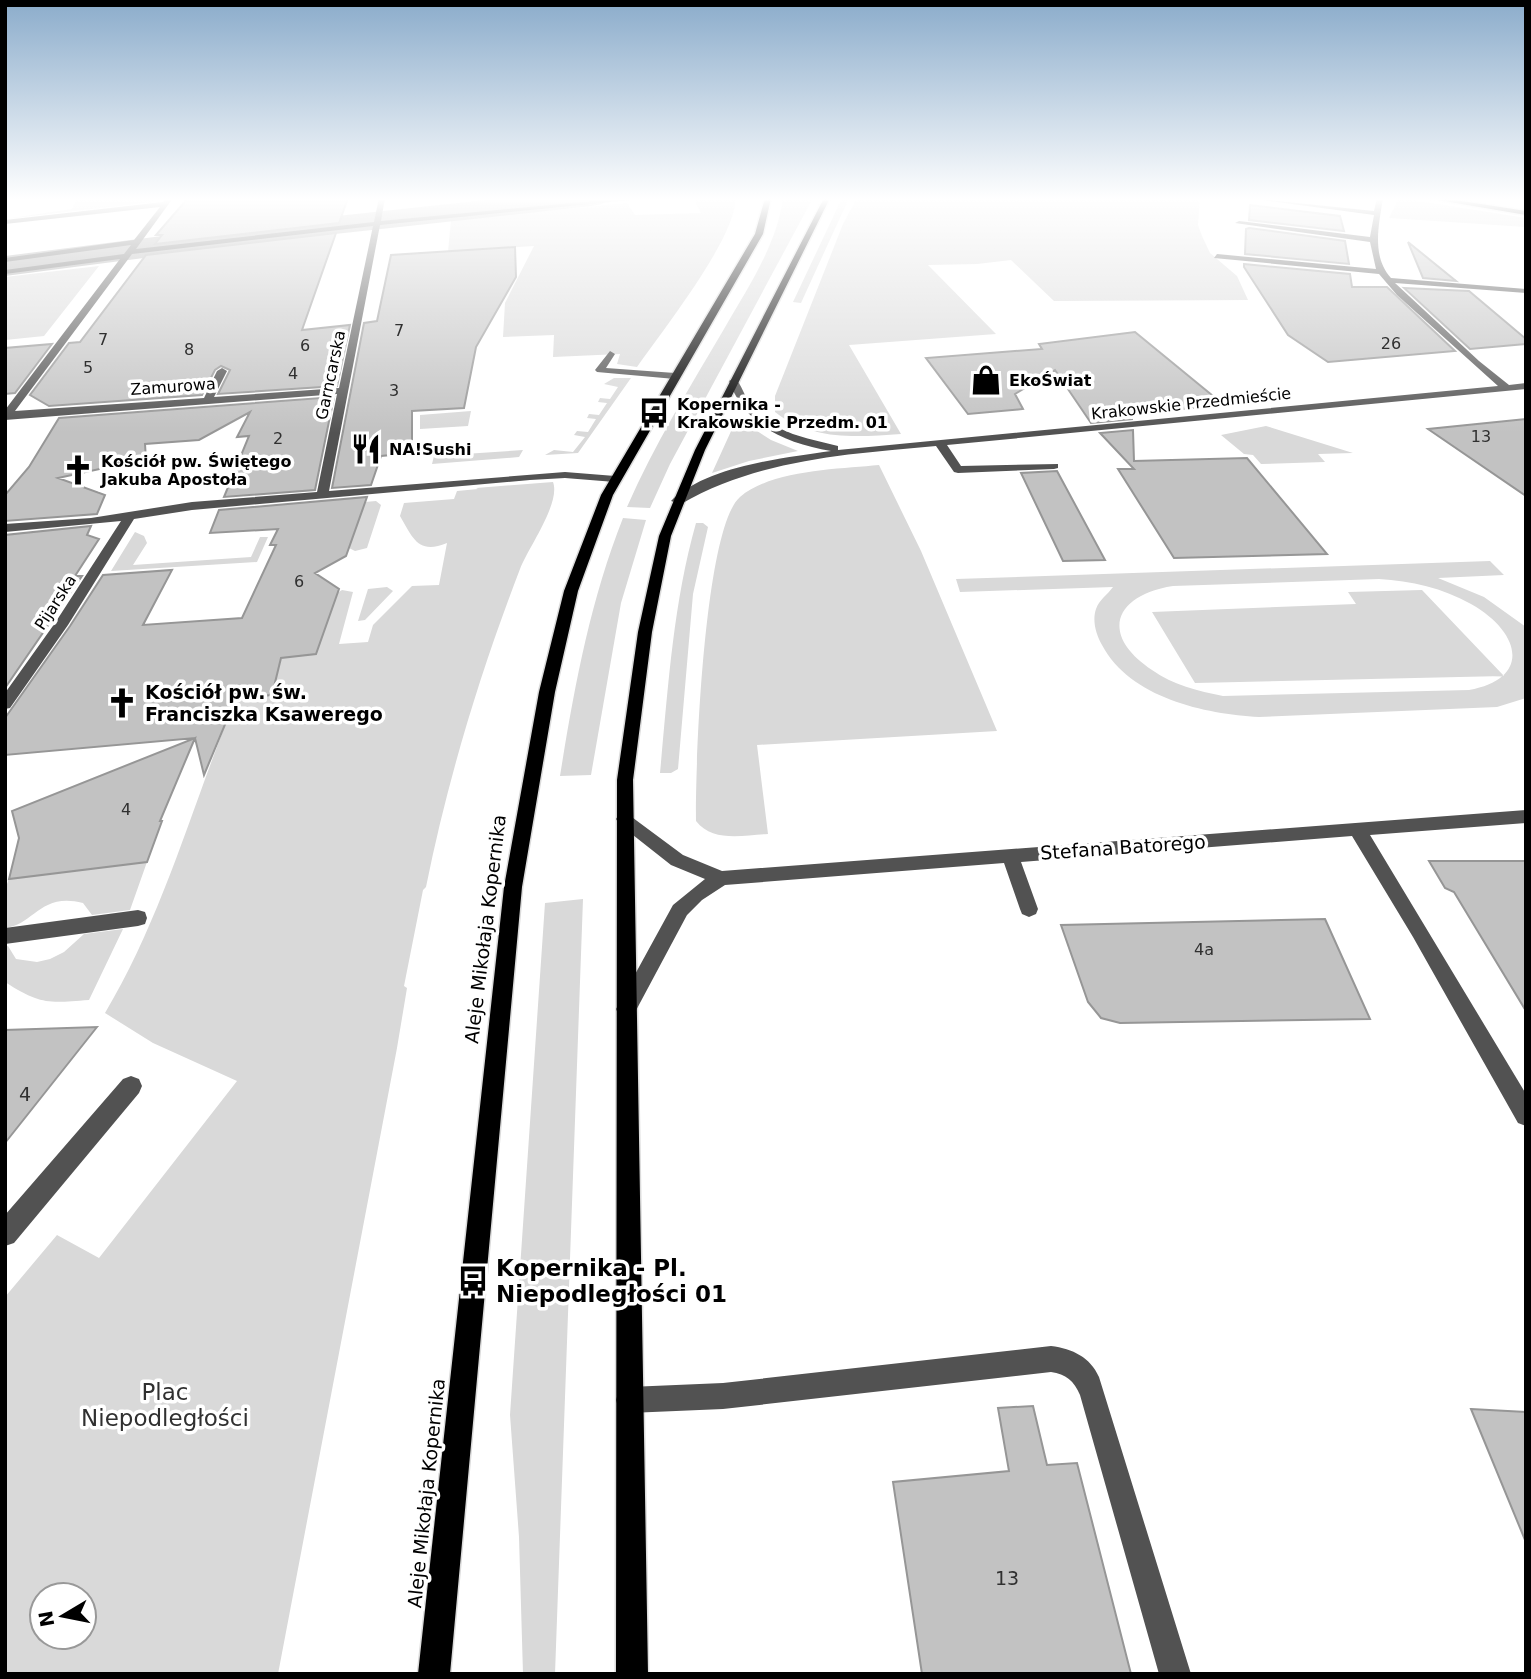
<svg xmlns="http://www.w3.org/2000/svg" width="1531" height="1679" font-family="'DejaVu Sans',sans-serif">
<rect width="100%" height="100%" fill="#fff"/>
<path fill="#d9d9d9" fill-rule="evenodd" d="M77 198H156L153 202 5 219 72 209Z
M693 198H735C739 234 660 334 637 367L617 364 620 354 553 357 554 335 503 337 505 303 534 246 448 252 451 220 627 203 635 215 701 213Z
M783 198H813L670 464 650 508 627 507C654 445 690 387 724 329 747 289 777 245 783 198Z
M842 198H849L801 303 793 302Z
M857 198H1200L1198 225 1202 236 1210 253 1237 276 1248 300 1054 301 1011 260 977 264 928 265 996 334 849 345 901 434C856 437 812 441 775 412V396L843 224Z
M1399 198 1526 218V227L1389 218Z
M99 266 44 336 5 340V277Z
M614 378H631L578 453 545 455 554 450 573 452 585 437 574 435 577 431 588 432 596 419 587 418 589 414 599 415 607 403 598 402 600 398 610 399 618 387 604 384Z
M471 411 468 426 420 429V415Z
M737 418 771 440 798 451 749 461 712 473Z
M1266 426 1353 453 1318 454 1325 462 1261 464 1253 455 1244 454 1221 435Z
M523 450 519 457 432 464 434 456Z
M879 465 921 551 997 731 757 745 768 834C744 835 713 843 696 821 695 767 704 528 740 497 771 470 839 469 879 465Z
M553 482C561 503 528 548 520 569 480 673 448 778 426 887L423 890 404 986 407 988 397 1048 278 1674H5V1297L57 1235 99 1258 237 1081 153 1043 105 1013C163 916 193 803 236 698L272 695 283 652 298 656 316 654 334 595 342 590 353 592 339 644 368 642 373 625 412 586 439 585 447 543C418 555 413 538 400 516L404 503 454 499 457 491 478 489 476 488ZM42 1595H84V1637H42Z
M365 502 376 501 381 505 367 548 355 551 349 548Z
M623 518 646 520 621 603 591 775 560 776C574 689 590 601 623 518Z
M696 523H703L708 527 693 594 678 769 671 773H660C668 689 673 604 696 523Z
M135 532 144 536 147 543 133 565 251 557 260 537H268L257 562 111 571Z
M1490 561 1504 575 1438 578 1484 597 1526 627V698L1497 707 1259 717C1205 714 1130 698 1102 645 1096 634 1092 621 1096 609 1099 600 1108 594 1113 587L960 592 956 579ZM1379 579C1411 581 1443 588 1471 604 1522 633 1531 679 1469 690L1223 696C1198 691 1173 685 1152 670 1099 635 1114 595 1173 586Z
M387 587 393 591 365 620 358 621 368 589Z
M1422 590 1504 676 1195 683 1152 612 1356 604 1348 592Z
M147 862 130 910 92 915 83 903C40 892 34 925 5 928V889L9 879Z
M583 899 555 1674H523L519 1537 510 1415 545 903Z
M123 929 89 1000C48 1003 41 1005 5 982V947L8 946 16 959 37 962 50 959 64 952 84 934Z"/>
<g fill="none" stroke-linecap="round" stroke-linejoin="round">
<path fill="#a0a0a0" fill-rule="evenodd" d="M504 198H606L602 204 592 206 298 238 5 276V256L225 228Z"/>
</g>
<path fill="#c2c2c2" stroke="#969696" stroke-width="2" d="M188 198H348L339 223 155 244 162 235H156Z
M1250 205 1340 216 1344 231 1249 220Z
M1249 228 1345 241 1349 264 1245 254 1246 229Z
M336 233 302 330 350 325 337 386 218 394 230 370 221 366 215 370 202 395 49 406 30 395 69 343 80 342 146 255Z
M1408 242 1456 281 1423 278Z
M515 247 516 277 476 347 464 408 412 411V453L381 456 371 485 332 488 364 323 377 321 391 255Z
M1244 264 1350 274 1352 287H1387L1455 351 1328 362 1288 335 1244 267Z
M1404 288 1469 291 1526 339V344L1470 349Z
M1135 332 1224 405 1132 414V419L1091 423 1055 370 1015 394 1023 409 968 414 926 358 1042 349 1039 344Z
M52 344 15 393 5 394V348Z
M334 397 315 490 224 497 249 436 237 437 250 412 199 440 145 444 146 459 58 478 105 495 97 514 5 521V495L29 467 59 418Z
M1526 419V496L1428 429Z
M1133 430 1134 461 1247 458 1327 554 1174 558 1118 469H1134L1100 433Z
M1057 471 1105 560 1063 561 1021 473Z
M367 497 346 556 315 573 339 589 316 654 281 658 272 695 236 698 204 775 195 738 5 755V718L70 626 103 575 172 570 143 625 242 618 276 545H270L278 529 210 533 219 510Z
M91 526 87 535 99 539 75 576H82L5 688V535Z
M195 738 160 821H162L147 862 9 879 19 838 12 811Z
M1429 861H1526V1011L1454 892 1445 888Z
M1325 919 1370 1019 1120 1023 1101 1018 1088 1002 1061 925Z
M97 1027 5 1143V1030Z
M1033 1406 1047 1465 1077 1463 1131 1674H922L893 1482 1009 1471 998 1408Z
M1471 1409 1526 1412V1540H1525Z"/>
<g fill="none" stroke-linecap="round" stroke-linejoin="round">
<g stroke="#dbdbdb" stroke-width="3">
<path id="major" d="M765 198H771L763 234 613 495 578 591 555 692 522 887 450 1674H418L504 887 539 692 564 591 601 495 755 234Z
M824 198H830L705 450 671 536 652 632 633 780 648 1674H616L617 780 638 632 659 536 695 450Z
M1426 198H1443L1526 211V215Z"/>
</g>
<path fill="#525252" fill-rule="evenodd" d="M166 198H173L136 249 374 222 379 198H385L381 221 624 198H650L380 225 329 491 565 472 615 476 621 479 615 482 565 478 530 480 192 510 134 519 68 625 10 708 5 709V693L55 623 121 521 5 532V524L91 518 192 502 317 492 337 394 5 420V410L120 259 5 274V270L124 254 131 245 5 262V258L134 240 160 207 5 224V220L163 202ZM373 226 339 388 214 397 227 371 222 368 217 371 204 398 15 411 132 254Z
M1248 198 1374 211 1377 198H1383C1379 224 1371 256 1391 278L1526 289V293L1395 283 1479 361 1509 385 1526 383V389L947 445 961 466 1058 464V468L1054 469 958 473 954 472 936 446C849 454 759 459 681 504L671 501C707 466 783 458 831 451 786 443 746 427 729 381L734 378C742 383 744 397 751 405 772 433 806 438 838 446V450L1498 386 1397 295 1379 274 1214 258 1217 254 1376 269 1370 242 1235 223 1239 221 1370 237 1374 215Z
M610 351 615 354 606 368 675 373 680 376 675 379 597 372 595 370Z
M1526 810V823L1370 835 1526 1094V1126L1518 1123 1413 937 1352 836 1021 862 1038 909 1036 914 1029 917 1022 914 1020 909 1004 863 725 885 702 900 687 915 633 1016 626 1018 619 1016 616 1009 673 905 705 879 671 865 619 824 616 819 619 814 625 812 683 855 722 871Z
M138 910 145 912 147 918 145 924 138 926 5 944V928Z
M131 1076 139 1079 142 1086 139 1093 14 1243 5 1246V1215L123 1079Z
M1051 1346C1073 1349 1090 1357 1099 1377L1191 1674H1159L1080 1395C1074 1381 1066 1374 1051 1372L723 1409 629 1413 619 1410 616 1400 619 1390 629 1387 723 1383Z"/>
<use href="#major" fill="#000" fill-rule="evenodd"/>
</g>
<linearGradient id="sky" x2="0" y2="1"><stop stop-color="#8baccb"/><stop offset="0.46" stop-color="#fff"/><stop offset="1" stop-color="#fff" stop-opacity="0"/></linearGradient>
<rect width="1531" height="433" fill="url(#sky)"/>
<defs>
<g id="shop-bare" transform="scale(2.415)"><path d="M-5-2.5h2.3a2.7 3.5 0 0 1 5.4 0H5L5.5 6h-11ZM-1.5-2.5h3a1.5 2.3 0 0 0-3 0Z" fill="#000" stroke="#fff" stroke-width="2.5" paint-order="stroke"/></g>
<g id="bus-bare" transform="scale(2.415)"><path d="M-5-6H5V4H4V6H2V4H-2V6H-4V4H-5ZM-3.5-4V0h7V-4ZM-3.5 1.2v1.5H-2V1.2ZM2 1.2v1.5H3.5V1.2Z" fill="#000" stroke="#fff" stroke-width="2.5" paint-order="stroke"/></g>
<g id="restaurant-bare" transform="scale(2.415)"><path d="M-5-6h1v4h1v-4h1v4h1v-4h1v5L-1.5 .5V6h-2V.5L-5-1ZM5-6V6H3V1.5H1.5Q1.5-4 5-6Z" fill="#000" stroke="#fff" stroke-width="2.5" paint-order="stroke"/></g>
<g id="church-bare" transform="scale(2.415)"><path d="M-1.2-6h2.4v3.5h3.3v2.4h-3.3V6h-2.4V-.1h-3.3v-2.4h3.3Z" fill="#000" stroke="#fff" stroke-width="2.5" paint-order="stroke"/></g>
</defs>
<g fill-rule="evenodd">
<use href="#shop-bare" x="986" y="380"/>
<use href="#bus-bare" x="654" y="413"/>
<use href="#restaurant-bare" x="366" y="449"/>
<use href="#church-bare" x="78" y="470"/>
<use href="#church-bare" x="122" y="703"/>
<use href="#bus-bare" x="473" y="1281"/>
</g>
<g text-anchor="middle" stroke-width="7" stroke-linejoin="round" paint-order="stroke">
<g font-size="16" fill="#303030">
<text x="399" y="336">7</text>
<text x="103" y="345">7</text>
<text x="1391" y="349">26</text>
<text x="305" y="351">6</text>
<text x="189" y="355">8</text>
<text x="88" y="373">5</text>
<text x="293" y="379">4</text>
<text x="394" y="396">3</text>
<text x="1481" y="442">13</text>
<text x="278" y="444">2</text>
<text x="299" y="587">6</text>
<text x="126" y="815">4</text>
<text x="1204" y="955">4a</text>
</g>
<g font-size="16" fill="#000" stroke="#fff">
<text transform="translate(330 375) rotate(-78)" y="6">Garncarska</text>
<text transform="translate(173 386) rotate(-4)" y="6">Zamurowa</text>
<text transform="translate(1191 403) rotate(-6)" y="6">Krakowskie Przedmieście</text>
<text transform="translate(55 602) rotate(-57)" y="6">Pijarska</text>
</g>
<g font-size="16" font-weight="bold" fill="#000" stroke="#fff" text-anchor="start">
<text x="1009" y="386">EkoŚwiat</text>
<text x="677" y="410">Kopernika -<tspan x="677" dy="18">Krakowskie Przedm. 01</tspan></text>
<text x="389" y="455">NA!Sushi</text>
<text x="101" y="467">Kościół pw. Świętego<tspan x="101" dy="18">Jakuba Apostoła</tspan></text>
</g>
<g font-size="19" font-weight="bold" fill="#000" stroke="#fff" text-anchor="start">
<text x="145" y="699">Kościół pw. św.<tspan x="145" dy="22">Franciszka Ksawerego</tspan></text>
</g>
<g font-size="19" fill="#000" stroke="#fff">
<text transform="translate(1123 847) rotate(-4)" y="7">Stefana Batorego</text>
<text transform="translate(485 929) rotate(-83)" y="7">Aleje Mikołaja Kopernika</text>
<text transform="translate(426 1493) rotate(-84)" y="7">Aleje Mikołaja Kopernika</text>
</g>
<g font-size="19" fill="#303030">
<text x="25" y="1101">4</text>
<text x="1007" y="1585">13</text>
</g>
<g font-size="23" font-weight="bold" fill="#000" stroke="#fff" text-anchor="start">
<text x="496" y="1276">Kopernika - Pl.<tspan x="496" dy="26">Niepodległości 01</tspan></text>
</g>
<g font-size="23" fill="#303030" stroke="#fff">
<text x="165" y="1400">Plac<tspan x="165" dy="26">Niepodległości</tspan></text>
</g>
</g>
<rect width="1531" height="1679" fill="none" stroke="#000000" stroke-width="14"/>
<g transform="translate(63 1616) rotate(260)"><circle r="33" fill="#ffffff" stroke="#999999" stroke-width="2"/>
<path d="M0-5L12 26L0 18L-12 26Z" fill="#000000"/>
<text y="-10" font-size="19" font-weight="bold" text-anchor="middle" fill="#000000">N</text>
</g>
</svg>
